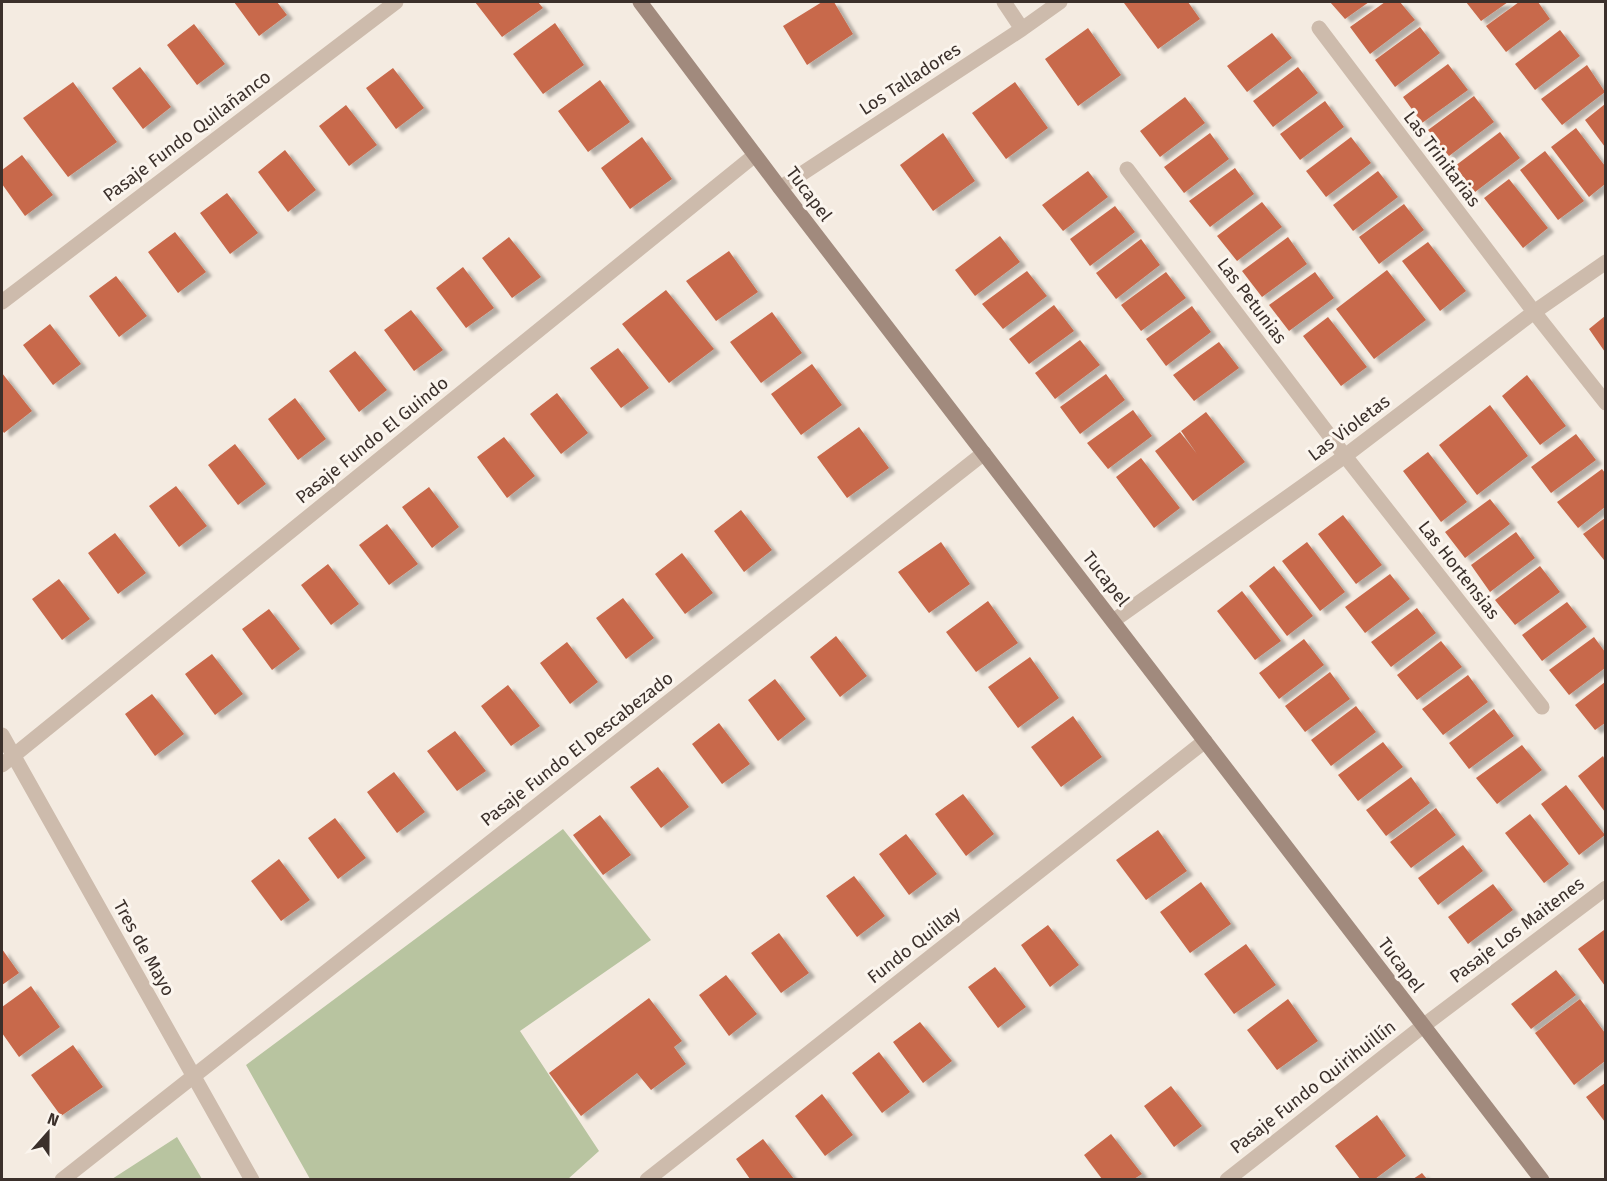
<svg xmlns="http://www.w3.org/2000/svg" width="1607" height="1181" font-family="'Fira Sans',sans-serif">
<defs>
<filter id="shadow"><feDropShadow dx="6" dy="4" stdDeviation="1.5" flood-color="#0004"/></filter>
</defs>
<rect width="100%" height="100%" fill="#f4ebe1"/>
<path fill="#b8c4a0" d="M563 829 651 940 520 1031 599 1151 568 1179H310L246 1065Z
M177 1137 202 1179H112Z"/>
<path fill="#c8694b" filter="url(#shadow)" d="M234 2H277L287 15 259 36Z
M475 2H538L543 8 502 37Z
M822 2H834L853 34 807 65 783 26Z
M1127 2H1188L1200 19 1158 49 1124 3Z
M1330 2H1369L1345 19Z
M1385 2H1400L1415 20 1370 54 1350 27Z
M1466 2H1508L1481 21Z
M1519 2H1538L1550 19 1506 52 1486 26Z
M555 23 584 65 543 94 513 54Z
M194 24 225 64 197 85 167 45Z
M1420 27 1440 53 1395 87 1375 60Z
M1088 28 1121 75 1078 106 1045 59Z
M1560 30 1580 56 1535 90 1515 64Z
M1272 33 1292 58 1247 92 1227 66Z
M1448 64 1468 90 1422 123 1403 97Z
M1587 65 1605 92 1562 125 1541 99Z
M140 67 171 107 143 129 112 88Z
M1298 67 1318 93 1273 127 1253 101Z
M393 68 424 108 396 129 366 88Z
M600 80 630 122 588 152 558 111Z
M73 82 117 142 68 177 23 118Z
M1015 82 1048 128 1006 159 972 113Z
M1474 96 1494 122 1449 156 1428 130Z
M1185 97 1205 123 1160 157 1140 131Z
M1325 101 1344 127 1300 160 1280 134Z
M1605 104V147L1585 120Z
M346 105 377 145 349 166 319 126Z
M1576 128 1605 166V184L1589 197 1551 147Z
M1500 132 1520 158 1475 192 1455 166Z
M943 133 975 181 933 211 900 165Z
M1210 133 1229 159 1184 193 1164 167Z
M642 137 672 179 630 209 601 168Z
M1351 137 1371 163 1326 197 1306 171Z
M285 150 316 190 288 212 258 172Z
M1545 151 1584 201 1558 220 1520 170Z
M22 155 53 195 25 216 2 184V170Z
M1235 168 1254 194 1210 227 1189 201Z
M1088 171 1108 197 1063 231 1042 205Z
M1378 171 1398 197 1353 231 1333 205Z
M1509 179 1548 228 1523 248 1484 198Z
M227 193 258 233 230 254 200 213Z
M1262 202 1282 227 1237 261 1217 236Z
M1404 204 1424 230 1379 264 1359 237Z
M1115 206 1135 232 1090 266 1070 239Z
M175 232 206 272 178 293 148 252Z
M1000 236 1020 262 975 296 955 270Z
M509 237 541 277 512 298 482 258Z
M1288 237 1307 264 1262 297 1242 271Z
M1141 239 1160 265 1116 299 1096 273Z
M1428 242 1466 291 1440 311 1402 261Z
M729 251 758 292 716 321 686 281Z
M463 267 494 308 466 328 436 288Z
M1387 270 1426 320 1374 359 1336 309Z
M1027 271 1047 296 1003 329 982 304Z
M1166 272 1186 298 1141 331 1121 305Z
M1315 272 1334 298 1289 331 1269 305Z
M116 276 147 316 119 337 89 296Z
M666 290 714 349 669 383 622 324Z
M1054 305 1074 331 1029 364 1009 339Z
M1192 306 1211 332 1166 366 1146 339Z
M411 310 443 350 414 371 384 330Z
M772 312 802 353 761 383 730 342Z
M1605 316V352L1589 329Z
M1328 317 1367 367 1341 386 1303 336Z
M50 324 81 364 53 385 23 345Z
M1080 340 1100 365 1055 399 1035 373Z
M1219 342 1239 368 1194 401 1173 375Z
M618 348 649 388 621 408 590 368Z
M355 351 387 390 359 412 329 371Z
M812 364 842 405 801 435 771 394Z
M2 373 32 411 4 433 2 430Z
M1106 374 1125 400 1080 434 1060 407Z
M1527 375 1566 426 1540 445 1502 396Z
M557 393 588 433 561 454 530 414Z
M295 398 326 439 298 460 268 419Z
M1490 405 1528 456 1477 495 1439 445Z
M1133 410 1152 436 1108 469 1087 443Z
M1206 412 1245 462 1193 501 1155 451 1180 432 1197 454 1181 431Z
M859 427 889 468 847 498 817 457Z
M1576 434 1596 460 1551 493 1531 467Z
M504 437 535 476 507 498 477 457Z
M235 444 266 484 238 505 208 465Z
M1428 452 1467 502 1441 522 1403 471Z
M1141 458 1180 508 1154 528 1116 477Z
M1602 469 1605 473V507L1578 528 1557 502Z
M176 486 207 526 179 547 149 506Z
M429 487 459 527 432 548 402 507Z
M1490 499 1510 524 1465 558 1445 532Z
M741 510 772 550 744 572 714 531Z
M1343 515 1382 565 1356 584 1318 534Z
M1605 518V559L1604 560 1583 534Z
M387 524 418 564 389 585 359 545Z
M1516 532 1535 558 1490 592 1471 565Z
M115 533 146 573 118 594 88 553Z
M941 542 970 584 929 613 898 572Z
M1307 542 1345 592 1320 611 1282 561Z
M682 553 713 593 685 614 655 574Z
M328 564 359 604 331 625 301 585Z
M1274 566 1313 616 1287 636 1249 586Z
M1540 566 1560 592 1515 625 1495 600Z
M1390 574 1410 599 1365 633 1345 607Z
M59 579 90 619 62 640 32 599Z
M1242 591 1281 641 1255 660 1217 611Z
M623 598 654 638 626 659 596 618Z
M988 601 1018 643 976 672 946 632Z
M1567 602 1587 627 1542 661 1522 635Z
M1417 608 1436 633 1391 667 1371 642Z
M269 609 300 649 272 670 242 629Z
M836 636 867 676 840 697 810 657Z
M1594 637 1605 652V668L1569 695 1549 670Z
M1304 639 1324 665 1279 699 1259 673Z
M1441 641 1462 667 1417 700 1397 675Z
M567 642 598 682 570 704 540 663Z
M212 654 243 694 215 715 185 674Z
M1030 657 1059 698 1018 728 988 687Z
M1330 672 1350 699 1305 732 1285 706Z
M1468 675 1488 702 1443 735 1422 709Z
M775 679 806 719 778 741 748 700Z
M1605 682V723L1595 730 1575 705Z
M508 685 540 726 511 746 481 706Z
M152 694 184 734 155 756 125 714Z
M1356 706 1376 732 1331 766 1311 740Z
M1494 709 1514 736 1469 769 1449 743Z
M1073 716 1102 757 1061 787 1031 747Z
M719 723 750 764 722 784 692 744Z
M455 731 486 771 457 791 427 751Z
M1383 742 1403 767 1358 801 1338 775Z
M1522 745 1542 770 1497 804 1476 778Z
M1603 756 1605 760V812L1578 776Z
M658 767 689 807 661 828 630 787Z
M394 772 425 812 397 833 367 792Z
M1411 777 1430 803 1386 836 1366 810Z
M1566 785 1605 835 1579 855 1541 804Z
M963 794 994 834 966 856 935 814Z
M1436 808 1456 835 1411 868 1390 842Z
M1530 814 1569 864 1544 883 1505 833Z
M600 815 631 855 603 875 573 835Z
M335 818 366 858 338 879 308 838Z
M1158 830 1187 871 1146 900 1116 860Z
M906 834 937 874 909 895 879 854Z
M1463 845 1483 871 1438 905 1418 878Z
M279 859 310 900 281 921 251 881Z
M854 876 885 916 857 937 826 896Z
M1201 882 1231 924 1190 953 1160 912Z
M1493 884 1513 910 1468 944 1448 917Z
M1048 925 1079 965 1050 987 1021 945Z
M1604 930 1605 932V986L1578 949Z
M779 933 809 973 781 993 751 953Z
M1246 944 1276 985 1234 1014 1204 974Z
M2 949 19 973 2 985Z
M995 967 1026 1007 998 1028 968 987Z
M1556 970 1576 995 1531 1029 1511 1004Z
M726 975 757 1014 729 1036 699 995Z
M31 986 60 1027 19 1057 2 1033V1007Z
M649 998 682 1041 674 1047 686 1064 651 1090 637 1073 581 1116 549 1073Z
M1288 999 1318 1041 1277 1070 1247 1030Z
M1580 999 1605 1033V1061L1574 1085 1535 1033Z
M920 1022 952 1061 923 1083 893 1042Z
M73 1045 103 1087 61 1116 31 1075Z
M879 1052 910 1092 882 1113 852 1073Z
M1605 1083V1122L1586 1097Z
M1171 1086 1202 1126 1174 1147 1144 1106Z
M822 1094 853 1135 825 1156 795 1116Z
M1377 1115 1406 1156 1375 1179H1360L1335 1146Z
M1111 1134 1142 1174 1134 1179H1102L1084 1155Z
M763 1139 794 1179H750L736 1159Z
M1422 1173 1427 1179H1413Z"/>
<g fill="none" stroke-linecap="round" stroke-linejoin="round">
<path stroke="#cdbbac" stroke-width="15" d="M1004 2 1022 29
M1319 28 1534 312 1606 403
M1127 169 1345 456 1542 707
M780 188 1022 29 1060 2
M2 302 396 2
M1113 621 1345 456 1534 312 1606 262
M2 735 252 1180
M2 765 755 155
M62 1180 984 453
M647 1180 1205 741
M1227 1180 1423 1026 1606 888"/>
<path stroke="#a18a7d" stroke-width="15" d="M640 2 780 188 1542 1180"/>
</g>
<g text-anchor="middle" stroke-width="6" stroke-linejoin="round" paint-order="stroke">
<g font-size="18" fill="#3b302b" stroke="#fbf5ee">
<text transform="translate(910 79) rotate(-33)" y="6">Los Talladores</text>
<text transform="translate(187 136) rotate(-37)" y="6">Pasaje Fundo Quilañanco</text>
<text transform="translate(1442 159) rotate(53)" y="6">Las Trinitarias</text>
<text transform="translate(809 194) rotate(53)" y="6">Tucapel</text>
<text transform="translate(1252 301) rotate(53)" y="6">Las Petunias</text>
<text transform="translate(1349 428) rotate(-37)" y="6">Las Violetas</text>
<text transform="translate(372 440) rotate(-39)" y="6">Pasaje Fundo El Guindo</text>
<text transform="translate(1459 570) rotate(52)" y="6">Las Hortensias</text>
<text transform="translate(1106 579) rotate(52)" y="6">Tucapel</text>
<text transform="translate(577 749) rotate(-38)" y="6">Pasaje Fundo El Descabezado</text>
<text transform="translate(1517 930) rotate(-37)" y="6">Pasaje Los Maitenes</text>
<text transform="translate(914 945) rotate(-38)" y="6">Fundo Quillay</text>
<text transform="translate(144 948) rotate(61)" y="6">Tres de Mayo</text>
<text transform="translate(1401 965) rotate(53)" y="6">Tucapel</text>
<text transform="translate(1313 1087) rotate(-38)" y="6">Pasaje Fundo Quirihuillín</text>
</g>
</g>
<rect width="1607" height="1181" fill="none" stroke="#3b302b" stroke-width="6"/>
<g transform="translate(48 1133) rotate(21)" stroke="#fbf5ee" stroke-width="4.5" paint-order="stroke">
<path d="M0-4.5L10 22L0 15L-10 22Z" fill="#3b302b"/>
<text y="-9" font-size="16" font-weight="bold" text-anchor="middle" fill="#3b302b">N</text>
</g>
</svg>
